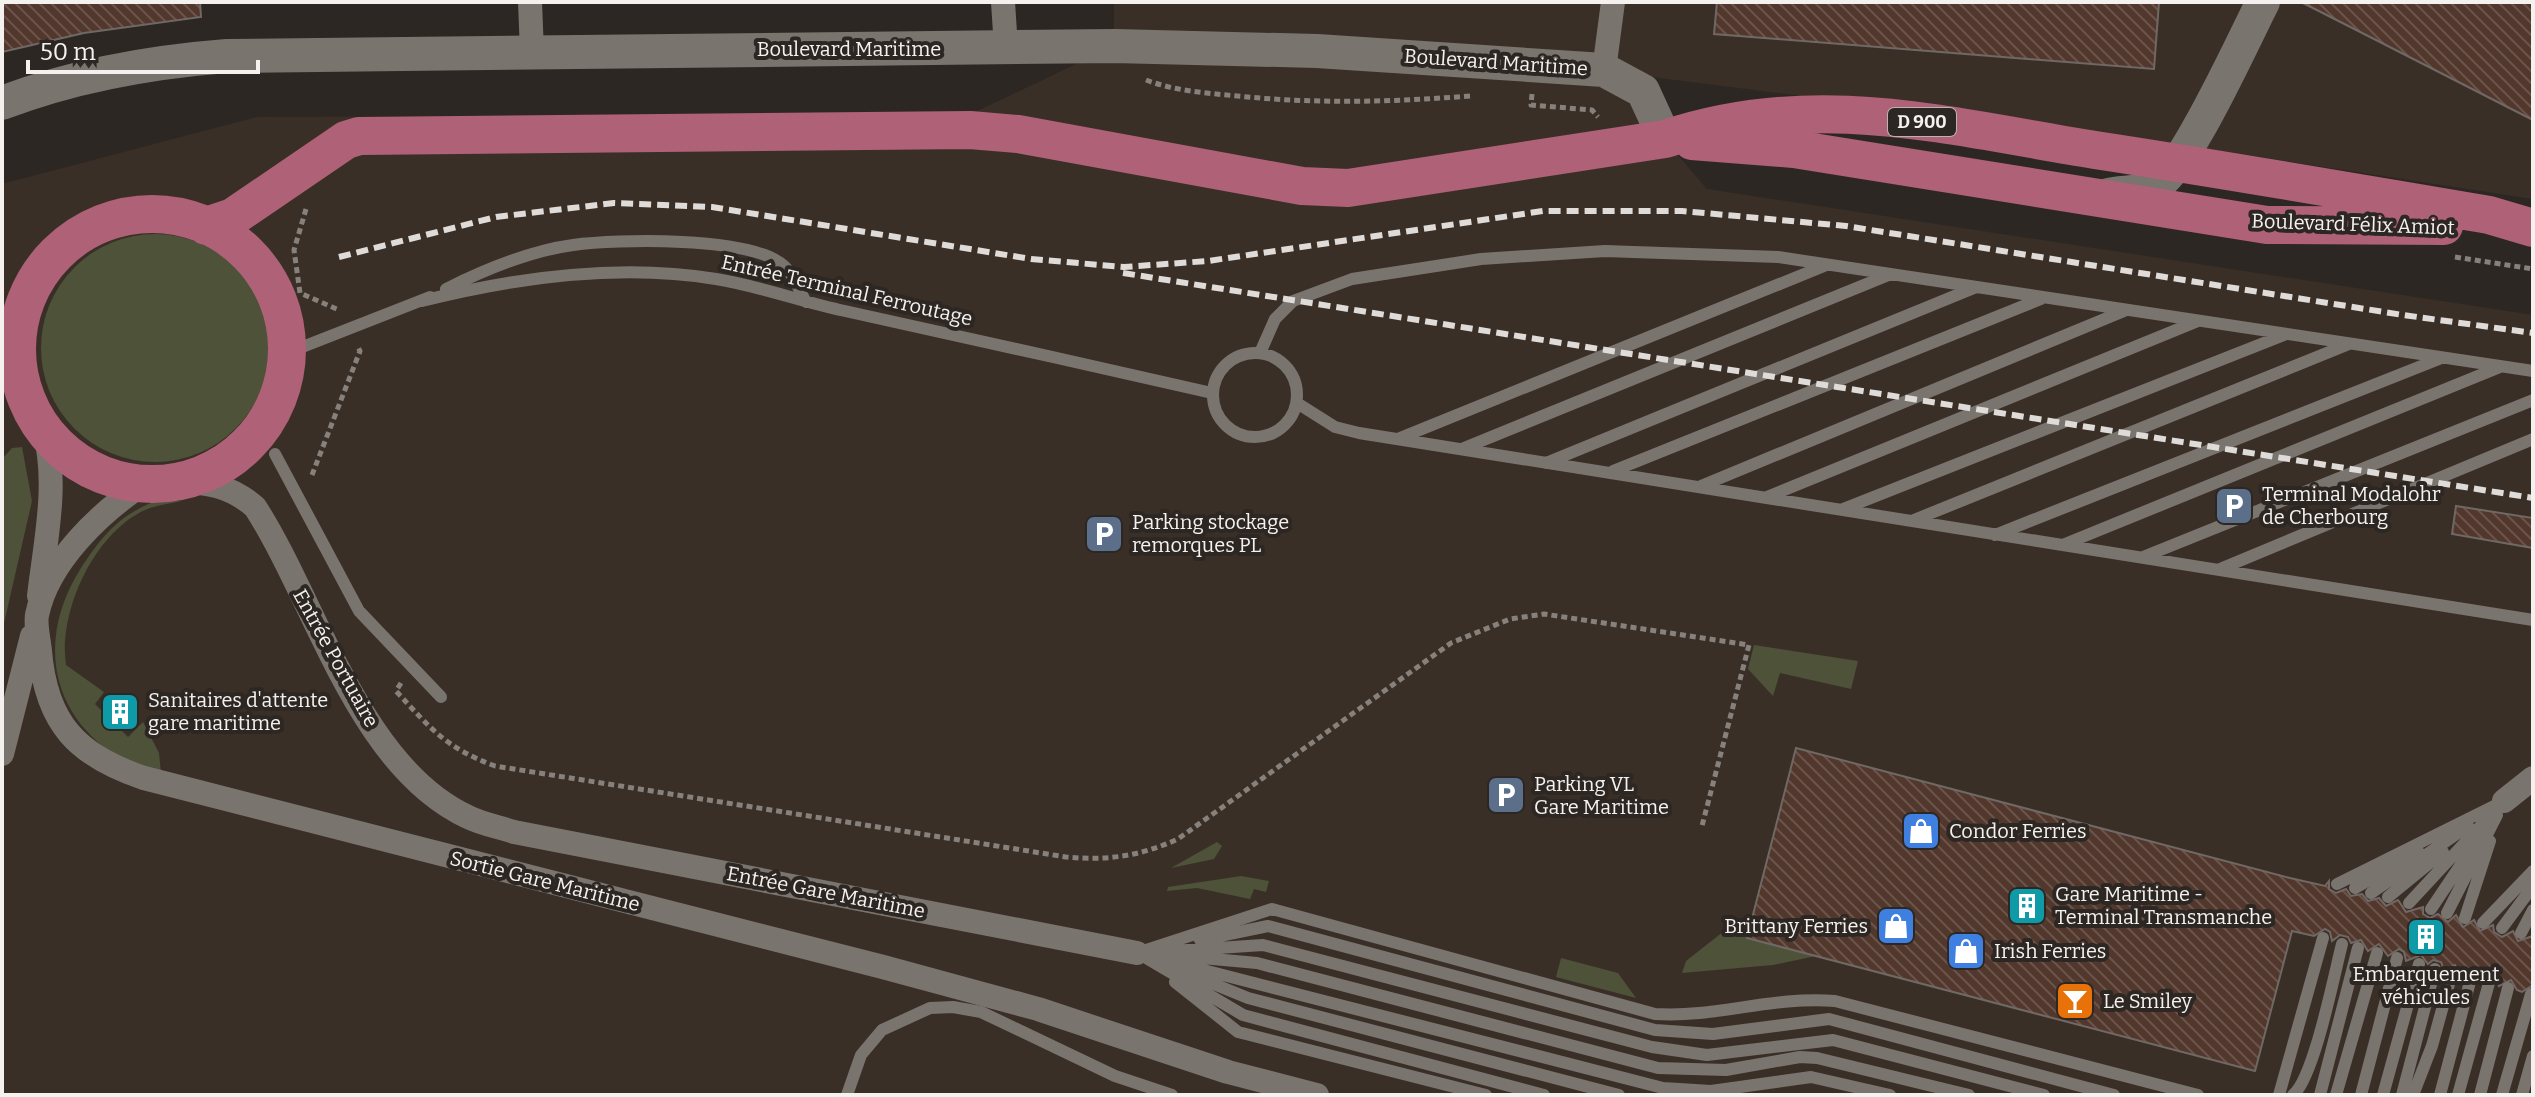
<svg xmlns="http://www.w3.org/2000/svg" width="2535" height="1097" font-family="Bitter,serif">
<defs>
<pattern id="building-back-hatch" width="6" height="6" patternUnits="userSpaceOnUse" patternTransform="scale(2)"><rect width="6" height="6" fill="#51372c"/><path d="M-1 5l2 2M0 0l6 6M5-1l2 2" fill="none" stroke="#6b544b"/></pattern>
</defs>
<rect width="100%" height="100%" fill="#2d2723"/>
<path fill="#3a2f27" d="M1114 2H2533V199L2156 141 1605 71 1707 189 2533 315V1095H2V184L257 117 969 115 1114 46Z"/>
<path fill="#4d5238" d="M41 348a114 114 0 1 1 228 0a114 114 0 1 1-228 0Z
M22 447 32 501 2 632V459L12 448Z
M156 501H181C170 504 156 505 145 510 94 533 58 612 66 665L104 692 95 704 128 737 143 722 159 753 161 773C149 769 133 766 121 759 48 715 37 637 81 568 102 536 119 515 156 501Z
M1754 645 1858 661 1851 689 1780 673 1773 696 1748 669Z
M1217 842 1222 846 1214 859 1171 868Z
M1241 876 1269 881 1266 892 1254 889 1250 899 1197 888 1167 891 1168 887Z
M1728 928 1749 931 1748 938 1816 956 1773 965 1682 973 1686 961Z
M1561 958 1618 973 1636 998 1556 977Z"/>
<path fill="url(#building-back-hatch)" stroke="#706865" stroke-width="2" d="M2 2H200L201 17 84 33 2 52Z
M1717 2H2159L2154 69 1714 34Z
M2301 2H2533V120L2374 39Z
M2456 506 2533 518V548L2452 534Z
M1796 748 2290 878 2325 886 2329 881V889L2336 893 2346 889 2351 896 2362 894 2368 901 2379 898 2386 906 2398 900 2406 912 2423 907V914L2430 918 2438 914 2448 922 2456 915 2463 927 2474 920 2480 931 2493 925 2494 932 2502 937 2513 931 2518 941 2533 936V985L2522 992 2517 990 2511 980 2499 986 2495 976 2488 974 2480 981 2473 969 2462 976 2455 965 2444 970 2441 962 2433 960 2428 964 2421 955 2406 961 2404 952 2399 949 2388 956 2379 944 2368 951 2361 940 2351 943 2348 937 2340 935 2332 941 2330 932 2325 929 2314 936 2292 931 2255 1071 1747 938Z"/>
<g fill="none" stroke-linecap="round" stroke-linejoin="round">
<path stroke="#86817d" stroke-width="5" stroke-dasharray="6 4" stroke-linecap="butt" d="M1146 80C1175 91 1206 93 1237 96 1315 104 1392 102 1470 96
M1532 94 1531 105 1592 110 1598 117
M306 209 294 250 300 293 339 310
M2455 257 2533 269
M312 475 360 351 358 347
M401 683 396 691C431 729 446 748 495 766L1066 857C1108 861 1140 856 1178 839L1451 643 1510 619 1544 614 1749 645 1702 826"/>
<path stroke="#7a746f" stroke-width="12" d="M446 289C486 269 529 251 573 245 616 239 752 236 784 266 793 274 800 292 806 302
M422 301C517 277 619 263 716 279 760 286 802 302 845 311 967 338 1090 365 1212 393
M1213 395a42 42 0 1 1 84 0a42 42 0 1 1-84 0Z
M287 353 430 297
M1260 353 1275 319 1293 301 1352 279 1481 259 1605 251 1778 257 2533 371
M1297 403 1335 427 1359 433 2533 620
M1400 438 1824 266
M1464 448 1891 274
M275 454 359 611 441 697
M1546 463 1974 288
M1613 471 2041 299
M1701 486 2124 311
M1767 497 2198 321
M1843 509 2284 335
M1914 520 2349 344
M1995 535 2439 359
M2065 544 2500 367
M2143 557 2533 400
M2220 569 2533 439
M2337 884 2504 801
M2355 888 2418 851
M2371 893 2468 826
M2388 897 2443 852
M2409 903 2499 806
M2431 909 2482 833
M2447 913 2497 815
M2465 918 2490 841
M2483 923 2533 871
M2502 928 2533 886
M2521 933 2533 910
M1200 940 1268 926 1655 1030 1713 1034 1829 1019 2114 1095
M1157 952 1263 945 1652 1047 1707 1055 1833 1040 2044 1095
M1137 953 1272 909 1655 1014C1717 1018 1771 996 1835 1001L2198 1095
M1149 956 1663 1088 1711 1091 1811 1077 1890 1095
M1180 956 1257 963 1658 1068 1726 1070 1800 1057 1817 1058 1969 1095
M1148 959 1243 1015 1544 1095
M1172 967 1248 998 1619 1095
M1175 982 1238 1032 1486 1095
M847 1095 861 1055 882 1030 930 1008 953 1007 981 1012 1115 1076 1172 1095
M2279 1095 2323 938
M2293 1095C2314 1078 2334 975 2342 944
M2320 1095 2358 948
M2336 1095 2377 953
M2361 1095 2397 958
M2383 1095 2419 964
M2402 1095 2435 969
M2413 1095 2432 1046 2452 973
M2440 1095 2471 978
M2458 1095 2489 983
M2480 1095 2508 988
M2502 1095 2531 994
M2522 1095 2533 1056"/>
<path stroke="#7a746f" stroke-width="24" d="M530 2 532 52
M1003 2 1006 48
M1604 70 1613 2
M174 482C205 481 231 486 255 507 316 601 358 766 468 817 482 824 499 827 514 832L1137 953
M143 484C101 512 48 561 37 615 35 625 39 640 40 651 46 724 78 756 144 778L883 967 1038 1009 1228 1072 1317 1095
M39 596C45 543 59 483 44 430
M2 754 32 636
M2504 801 2533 778"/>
<path stroke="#7a746f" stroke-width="34" d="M2 103C75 75 150 62 227 56L1115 46 1317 51 1604 70 1643 91 1665 139
M2108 195C2122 192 2138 193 2151 188 2182 179 2245 36 2263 2"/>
<path stroke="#af6177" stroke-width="38" d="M1692 141 1794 149 2267 225 2444 226
M17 349a135 135 0 1 1 270 0a135 135 0 1 1-270 0Z
M206 226 233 217 346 140 359 136 970 130 1018 134 1302 186 1348 188 1665 139C1813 89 1946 126 2095 150 2227 170 2358 193 2489 215L2533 228"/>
<path stroke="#dfdbd8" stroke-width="6" stroke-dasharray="12 6" stroke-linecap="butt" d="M339 257 496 217 614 203 712 207 1031 259 1124 267 1208 261 1543 211H1682L1846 226 2403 315 2533 333
M1123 273 2533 498"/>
</g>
<defs>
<g id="parking-square" transform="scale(2)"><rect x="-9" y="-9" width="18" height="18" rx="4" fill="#5c6f8a" stroke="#2d2723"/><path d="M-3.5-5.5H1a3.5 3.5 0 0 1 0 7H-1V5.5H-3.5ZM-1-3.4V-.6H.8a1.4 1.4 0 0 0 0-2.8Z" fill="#fff"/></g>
<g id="building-square" transform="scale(2)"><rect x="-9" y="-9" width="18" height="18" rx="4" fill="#0f9aa8" stroke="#2d2723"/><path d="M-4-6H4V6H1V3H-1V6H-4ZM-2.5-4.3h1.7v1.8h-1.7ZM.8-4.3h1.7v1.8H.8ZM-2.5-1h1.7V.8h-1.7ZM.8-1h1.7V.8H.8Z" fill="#fff"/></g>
<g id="shop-square" transform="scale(2)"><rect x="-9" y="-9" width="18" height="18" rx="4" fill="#3f7fe0" stroke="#2d2723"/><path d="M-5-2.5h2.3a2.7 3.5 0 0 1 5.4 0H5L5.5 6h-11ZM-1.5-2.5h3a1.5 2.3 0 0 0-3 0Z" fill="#fff"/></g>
<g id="bar-square" transform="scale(2)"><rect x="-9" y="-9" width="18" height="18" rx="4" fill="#e8710a" stroke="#2d2723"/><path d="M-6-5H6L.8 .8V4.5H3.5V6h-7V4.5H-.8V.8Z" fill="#fff"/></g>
</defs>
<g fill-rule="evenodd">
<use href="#parking-square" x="2234" y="506"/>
<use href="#parking-square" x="1104" y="534"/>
<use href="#building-square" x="120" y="712"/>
<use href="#parking-square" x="1506" y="795"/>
<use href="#shop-square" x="1921" y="831"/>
<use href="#building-square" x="2027" y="906"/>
<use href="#shop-square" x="1896" y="926"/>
<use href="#building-square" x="2426" y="937"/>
<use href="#shop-square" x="1966" y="951"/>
<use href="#bar-square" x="2075" y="1001"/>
</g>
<g text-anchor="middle" stroke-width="8" stroke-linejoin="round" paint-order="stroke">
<rect fill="#2d2723" stroke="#b9b4b1" stroke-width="2" x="1888" y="108" width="68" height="28" rx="6"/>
<g font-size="18" font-weight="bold" fill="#f5f1ee">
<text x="1922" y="128">D 900</text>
</g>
<g font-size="20" fill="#f5f1ee" stroke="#2d2723">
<text x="849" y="56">Boulevard Maritime</text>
<text transform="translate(1496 62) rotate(4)" y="7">Boulevard Maritime</text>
<text transform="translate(2353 224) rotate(2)" y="7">Boulevard Félix Amiot</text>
<text transform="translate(847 290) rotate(13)" y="7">Entrée Terminal Ferroutage</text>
<text transform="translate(336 658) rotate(61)" y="7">Entrée Portuaire</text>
<text transform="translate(545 881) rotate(14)" y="7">Sortie Gare Maritime</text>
<text transform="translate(826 892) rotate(11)" y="7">Entrée Gare Maritime</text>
</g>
<g font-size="20" fill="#f5f1ee" stroke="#2d2723" text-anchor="start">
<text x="2262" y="501">Terminal Modalohr<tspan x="2262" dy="23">de Cherbourg</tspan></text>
<text x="1132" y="529">Parking stockage<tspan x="1132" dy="23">remorques PL</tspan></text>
<text x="148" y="707">Sanitaires d'attente<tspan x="148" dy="23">gare maritime</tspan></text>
<text x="1534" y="791">Parking VL<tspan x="1534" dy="23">Gare Maritime</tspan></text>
<text x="1949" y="838">Condor Ferries</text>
<text x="2055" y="901">Gare Maritime -<tspan x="2055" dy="23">Terminal Transmanche</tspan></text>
<text x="1868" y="933" text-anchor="end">Brittany Ferries</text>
<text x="1994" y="958">Irish Ferries</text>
<text x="2426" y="981" text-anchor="middle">Embarquement<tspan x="2426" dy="23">véhicules</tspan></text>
<text x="2103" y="1008">Le Smiley</text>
</g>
</g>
<rect width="2535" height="1097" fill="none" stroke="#f5f1ee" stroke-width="8"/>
<path d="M28 60v12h230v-12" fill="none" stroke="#f5f1ee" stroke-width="4"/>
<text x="40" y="60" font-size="24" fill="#f5f1ee" stroke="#2d2723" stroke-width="6" paint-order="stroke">50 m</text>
</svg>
